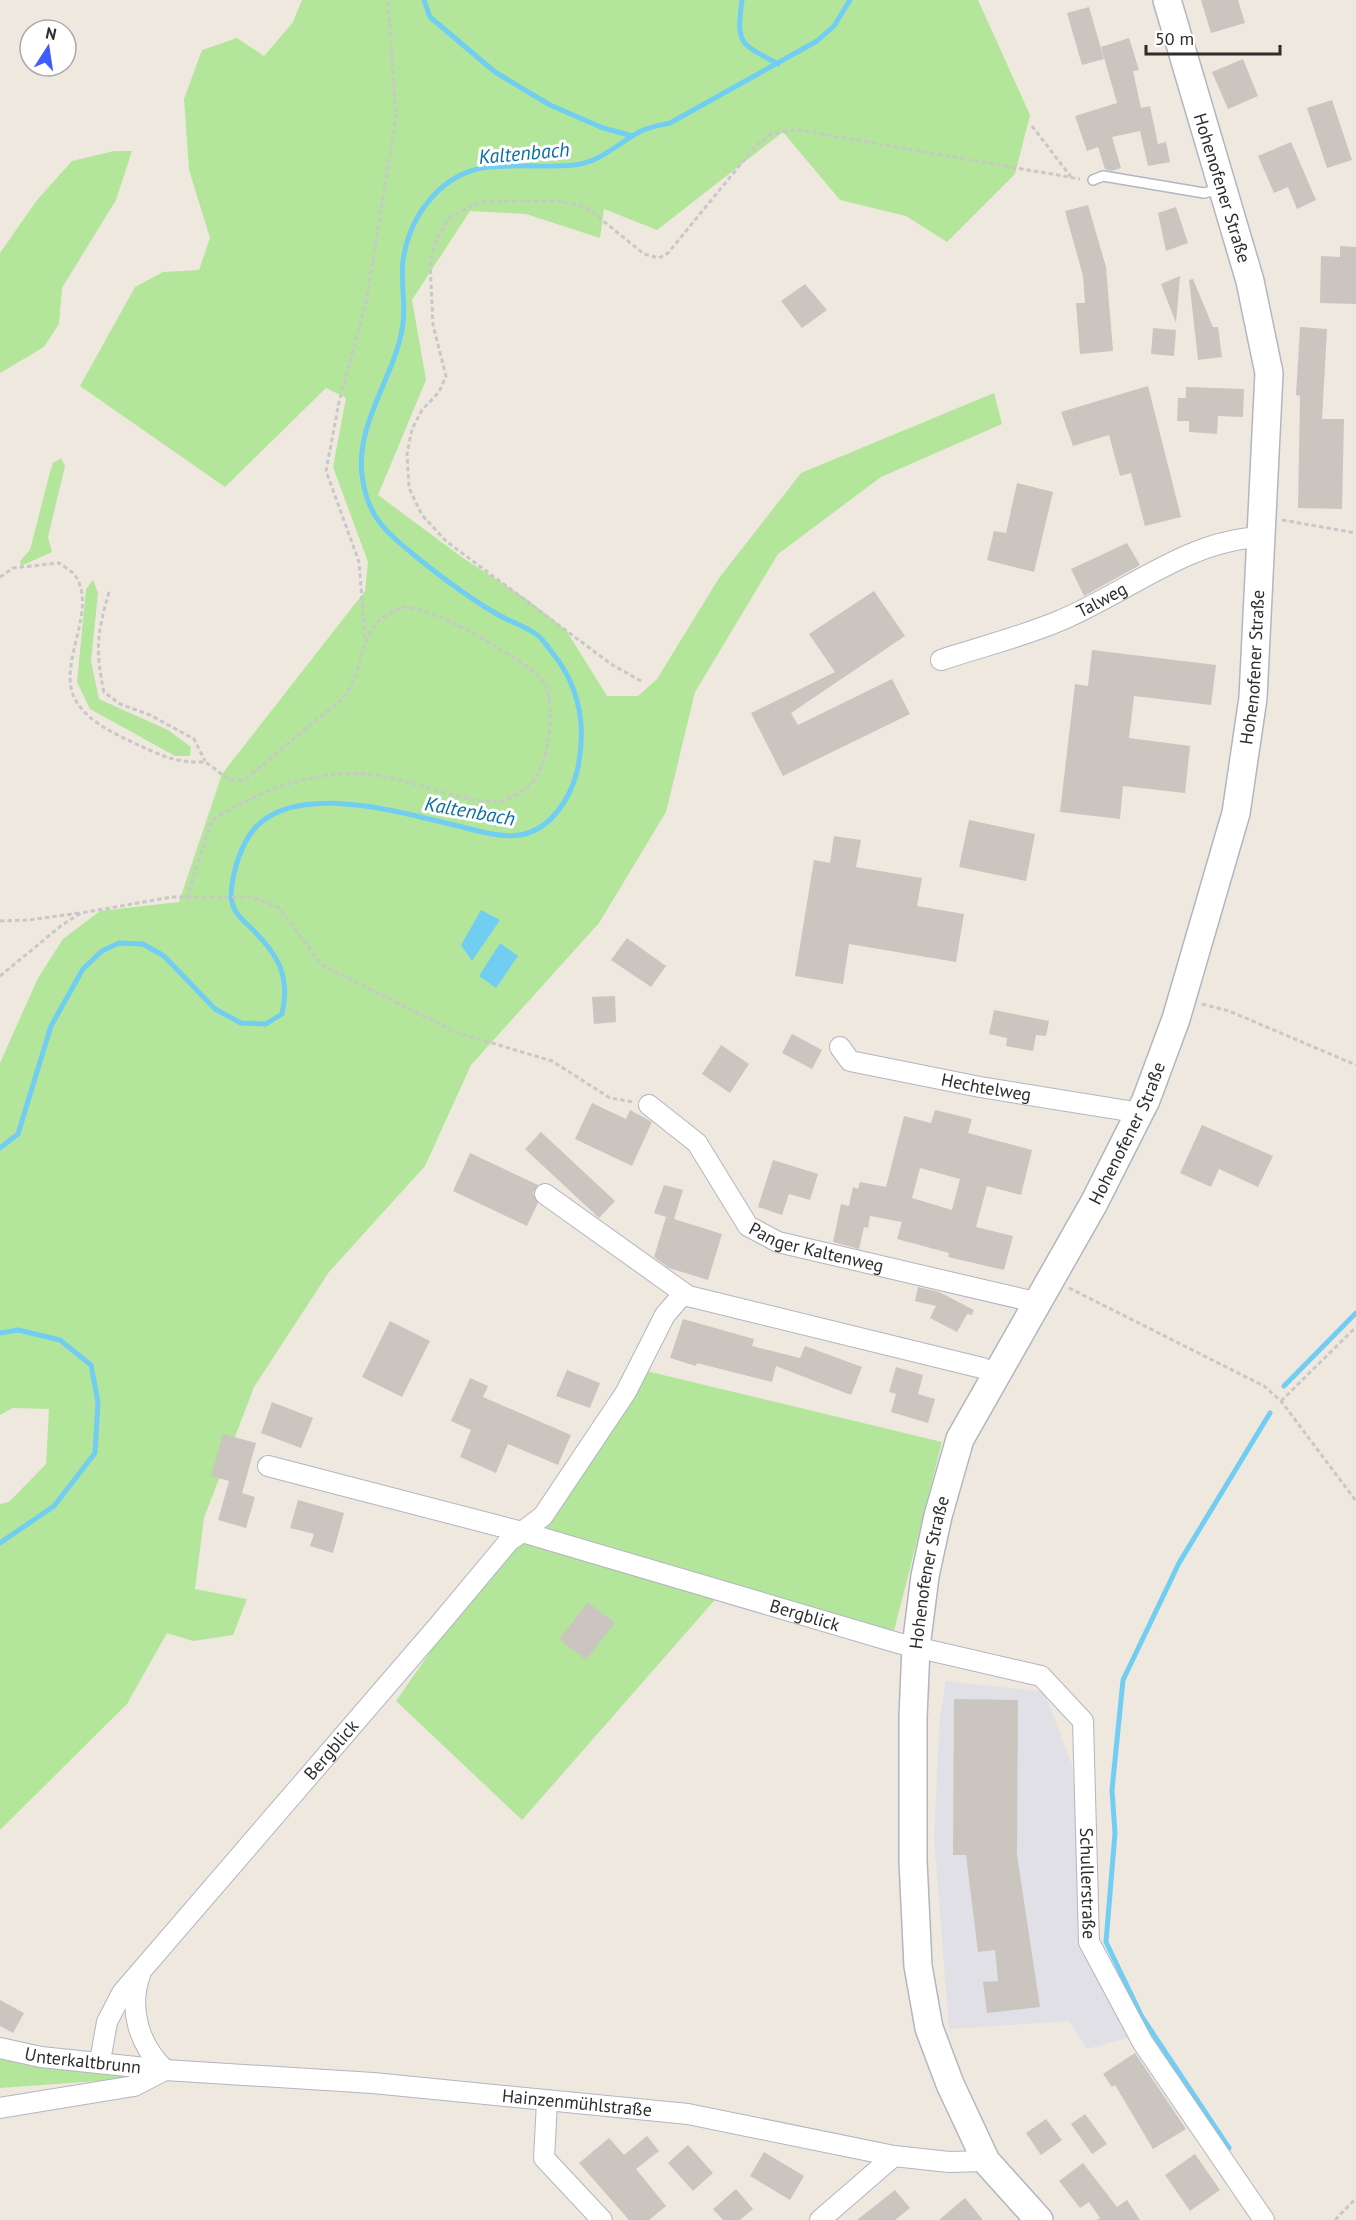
<svg xmlns="http://www.w3.org/2000/svg" width="1356" height="2220" font-family="'PT Sans',sans-serif">
<rect width="100%" height="100%" fill="#efe8df"/>
<path fill="#e2e0e7" d="M946 1681 1044 1692 1072 1764 1089 1938 1130 2037 1087 2049 1069 2021 949 2029 934 1837 940 1716Z"/>
<path fill="#b3e69b" d="M302 0H978L1030 115 1015 174 947 242 906 216 840 200 783 132 657 230 604 209 600 238 526 214 470 211 412 300 426 380 378 495 463 558 528 600 566 630 607 696H638L657 679 719 578 801 473 994 393 1002 424 881 477 778 554 695 692 666 812 599 923 471 1065 425 1166 329 1272 254 1387 204 1518 195 1589 247 1599 233 1635 193 1641 167 1633 127 1704 0 1830V1504L9 1502 46 1464 49 1409 13 1408 0 1415V1063L38 978 63 939 100 911 179 902 222 774 365 591 368 562 333 467 346 398 326 388 225 487 80 386 135 287 163 272 199 270 210 238 189 170 184 99 202 50 237 38 264 56 293 22Z
M114 151H132L116 200 62 288 59 324 44 347 0 373V253L37 200 72 161Z
M61 458 65 466 48 537 52 552 21 566 20 561 30 550 50 472 53 463Z
M93 580 98 593 91 661 99 699 168 730 191 747 190 756H175L90 709 77 682 86 589Z
M638 1369 942 1442 890 1647 720 1594 522 1820 396 1701 507 1542 543 1516Z
M0 2041 129 2074 125 2079 0 2088Z"/>
<path fill="#71cef2" d="M481 910 500 920 472 961 461 945Z
M500 943 518 956 496 988 479 976Z"/>
<g fill="none" stroke-linecap="round" stroke-linejoin="round">
<path stroke="#71cef2" stroke-width="5" d="M424 0 430 17 495 72 550 105 603 128 633 136
M742 0C736 45 740 43 778 64
M0 1148 18 1134 51 1026 83 969 102 951 119 943 143 944 164 956 215 1009 241 1023 266 1024 282 1014C291 975 277 953 250 927 243 920 234 913 232 902 229 886 237 858 245 843 277 776 395 811 450 824 472 829 503 840 525 834 552 827 570 798 577 772 587 728 580 686 551 651 546 645 542 638 536 634 523 625 508 621 495 613 466 596 440 576 414 555 384 530 367 516 362 475 356 423 393 379 402 330 407 307 400 283 403 261 409 216 442 171 490 167 518 164 546 168 574 165 601 162 618 143 641 131 650 127 661 125 670 123L817 41 834 26 850 0
M0 1333 18 1330 60 1340 91 1365 98 1402 95 1453 54 1506 0 1543
M1284 1386 1356 1313
M1229 2148 1142 2017 1106 1942 1115 1833 1112 1790 1123 1680 1179 1563 1270 1413"/>
</g>
<path fill="#cac5be" fill-rule="evenodd" d="M1201 0H1238L1245 23 1211 33Z
M1089 7 1104 59 1082 65 1067 13Z
M1129 38 1139 70 1133 71 1141 108 1150 106 1158 144 1166 142 1170 162 1148 166 1140 131 1112 137 1121 168 1112 171 1105 169 1098 147 1087 151 1075 116 1117 103 1101 47Z
M1243 59 1258 96 1228 109 1212 72Z
M1332 100 1352 160 1327 168 1307 108Z
M1291 142 1316 200 1297 209 1288 187 1274 193 1258 156Z
M1088 205 1106 267 1113 351 1080 354 1076 303H1085L1083 276 1065 211Z
M1176 207 1188 243 1166 251 1158 213Z
M1340 246 1356 247V304L1320 303 1321 256 1340 257Z
M1180 276 1176 323 1161 284Z
M1193 279 1213 327H1218L1222 357 1198 360 1189 280Z
M805 284 827 310 802 328 781 301Z
M1300 327 1327 329 1322 419H1344L1342 509 1298 508 1300 396 1296 395Z
M1153 328 1176 330 1174 356 1151 354Z
M1148 386 1181 517 1145 526 1131 473 1120 476 1109 435 1073 446 1061 412Z
M1186 387 1244 389 1243 417 1218 416 1217 434 1189 432V421H1177L1178 398H1186Z
M1017 483 1053 492 1034 572 987 560 994 531 1006 533Z
M1127 543 1140 565 1084 596 1071 569Z
M874 591 905 636 791 713 798 725 892 679 910 714 783 776 751 713 835 672 809 634Z
M1092 650 1216 665 1211 705 1134 696 1129 738 1190 746 1185 793 1123 786 1120 819 1060 812 1075 684 1088 686Z
M969 820 1035 834 1026 881 959 867Z
M834 836 861 840 856 867 922 878 917 906 964 914 956 962 849 944 843 984 795 976 814 860 830 863Z
M627 938 666 966 651 987 611 960Z
M615 996 616 1022 594 1024 592 997Z
M994 1010 1049 1021 1046 1036 1036 1035 1033 1051 1006 1046 1007 1038 989 1034Z
M792 1034 822 1050 812 1069 782 1053Z
M721 1045 749 1064 730 1093 702 1074Z
M592 1103 626 1119 630 1110 652 1122 632 1166 575 1139Z
M935 1110 972 1119 968 1133 1032 1150 1021 1195 987 1186 976 1227 1013 1236 1004 1270 948 1257 949 1253 897 1239 902 1222 870 1216 868 1228 864 1227 859 1249 833 1242 841 1204 849 1206 853 1187 858 1189 860 1182 886 1187 904 1116 931 1123ZM920 1168 960 1179 952 1210 912 1198Z
M1202 1125 1273 1156 1258 1187 1219 1169 1211 1187 1180 1173Z
M541 1132 615 1201 599 1218 525 1149Z
M470 1153 538 1185 533 1193 538 1203 527 1226 453 1191Z
M773 1160 818 1174 810 1200 789 1194 782 1215 758 1207Z
M664 1185 683 1190 674 1219 722 1234 708 1280 669 1268 654 1257 666 1217 654 1213Z
M918 1287 939 1292 974 1310 972 1315 967 1314 957 1332 930 1318 936 1306 915 1301Z
M683 1319 754 1339 752 1346 800 1358 805 1346 862 1367 851 1395 776 1366 772 1382 697 1363 696 1366 670 1358Z
M390 1321 430 1341 402 1397 362 1377Z
M896 1367 923 1375 918 1394 935 1399 928 1423 891 1412 896 1394 889 1392Z
M567 1370 600 1383 590 1408 556 1396Z
M470 1378 488 1386 483 1397 571 1435 558 1465 508 1444 496 1473 460 1457 471 1430 451 1421Z
M272 1402 313 1418 301 1448 261 1433Z
M223 1434 256 1443 242 1493 255 1497 246 1528 218 1520 229 1481 211 1476Z
M298 1500 344 1513 333 1553 310 1546 314 1534 290 1528Z
M588 1602 615 1623 586 1660 559 1639Z
M954 1699 1018 1700 1017 1855 1040 2007 987 2013 983 1982 998 1981 995 1950 978 1952 966 1855H953Z
M0 2000 24 2013 13 2033 0 2026Z
M1135 2053 1186 2129 1153 2149 1115 2085 1112 2087 1103 2074Z
M1085 2114 1107 2144 1092 2154 1071 2124Z
M1046 2119 1062 2140 1041 2155 1026 2133Z
M647 2136 659 2151 636 2169 666 2206 649 2220H629L579 2163 609 2138 624 2155Z
M688 2145 713 2173 693 2191 668 2163Z
M764 2152 804 2176 790 2200 750 2176Z
M1195 2154 1220 2190 1190 2211 1165 2175Z
M1083 2163 1117 2207 1127 2200 1140 2220H1097L1100 2218 1089 2202 1080 2208 1059 2181Z
M736 2189 753 2209 740 2220H723L713 2209Z
M895 2190 910 2208 895 2220H857Z
M965 2198 983 2220H939Z"/>
<g fill="none" stroke-linecap="round" stroke-linejoin="round">
<g stroke="#b3b5c0" stroke-width="12">
<path id="service" d="M1093 180 1103 176 1204 193 1221 189"/>
</g>
<g stroke="#b3b5c0" stroke-width="22">
<g id="minor">
<path id="s1" d="M941 660C980 647 1021 637 1059 621 1125 594 1187 540 1261 537"/>
<path id="s2" d="M840 1047 850 1061 980 1087 1141 1113"/>
<path id="s3" d="M649 1105 697 1143 748 1226 778 1242 1039 1303"/>
<path d="M545 1194 688 1296 982 1368 996 1375"/>
<path d="M268 1466 522 1532 543 1516 626 1392 665 1315 684 1293"/>
<path d="M140 1975C128 2009 139 2045 165 2070"/>
<path id="s4" d="M0 2048 41 2057 165 2070 373 2083 688 2114 894 2156 949 2162 986 2161"/>
<path id="s5" d="M100 2061 107 2022 122 1993 438 1626 509 1541 522 1532 898 1643 1041 1676 1083 1721 1089 1942 1143 2043 1264 2220"/>
<path d="M547 2102 544 2158 602 2220"/>
<path d="M0 2108 134 2086 165 2070"/>
<path d="M820 2220 894 2156"/>
</g>
</g>
<g stroke="#b3b5c0" stroke-width="30">
<g id="secondary">
<path id="s6" d="M1039 2220 986 2161 950 2084 929 2028 918 1966 913 1861V1717L916 1647 925 1576 938 1516 960 1439 1094 1203 1146 1100 1176 1019 1236 813 1253 698 1269 373 1250 281 1167 0"/>
</g>
</g>
<path stroke="#c8c8c8" stroke-width="3" stroke-dasharray="4.5 3" stroke-linecap="butt" d="M1032 126 1071 177
M1282 520 1356 533
M0 577 13 568 59 563C63 566 70 570 74 574 100 608 56 664 75 699 86 720 111 732 132 742 160 755 174 763 205 762 221 771 226 785 246 779 269 759 292 740 315 721 325 712 339 704 346 694 368 661 356 623 402 608 424 601 537 665 546 686 555 709 549 768 530 785 525 790 510 799 503 801 472 807 404 776 366 774 311 770 258 792 212 820L187 897
M109 592C97 634 95 650 104 692L120 704 150 715 194 739 205 761
M365 638 359 562 326 471 339 402 366 303 396 117 388 0
M641 681 611 664 446 541 422 515 409 488 407 454 412 429 422 410 439 392 446 376 433 325 430 262 436 240 450 217 481 201H557L586 207 644 254 659 258 668 253 754 148 772 133 799 130 1080 179
M0 921 29 920 79 913
M0 976 62 925 81 913 172 897H250L278 907 322 965 455 1032 552 1061 610 1098 633 1102
M1202 1004 1229 1011 1356 1065
M1069 1288 1264 1386 1281 1401 1356 1501
M1281 1401 1356 1327
M1335 2220 1356 2198"/>
<use href="#service" stroke="#fff" stroke-width="9"/>
<use href="#minor" stroke="#fff" stroke-width="20"/>
<use href="#secondary" stroke="#fff" stroke-width="27"/>
</g>
<g text-anchor="middle" stroke-width="6" stroke-linejoin="round" paint-order="stroke">
<g font-size="18" fill="#2d2d2d" stroke="#fff">
<text transform="translate(1222 188) rotate(73)" y="6">Hohenofener Straße</text>
<text dy="6" stroke="none"><textPath href="#s1" startOffset="172">Talweg</textPath></text>
<text dy="6" stroke="none"><textPath href="#s6" startOffset="1654">Hohenofener Straße</textPath></text>
<text dy="6" stroke="none"><textPath href="#s2" startOffset="156">Hechtelweg</textPath></text>
<text dy="6" stroke="none"><textPath href="#s6" startOffset="1168">Hohenofener Straße</textPath></text>
<text dy="6" stroke="none"><textPath href="#s3" startOffset="231">Panger Kaltenweg</textPath></text>
<text dy="6" stroke="none"><textPath href="#s6" startOffset="682">Hohenofener Straße</textPath></text>
<text dy="6" stroke="none"><textPath href="#s5" startOffset="978">Bergblick</textPath></text>
<text dy="6" stroke="none"><textPath href="#s5" startOffset="393">Bergblick</textPath></text>
<text dy="6" stroke="none"><textPath href="#s5" startOffset="1446">Schullerstraße</textPath></text>
<text dy="6" stroke="none"><textPath href="#s4" startOffset="84">Unterkaltbrunn</textPath></text>
<text dy="6" stroke="none"><textPath href="#s4" startOffset="580">Hainzenmühlstraße</textPath></text>
</g>
<g font-size="20" font-style="italic" fill="#0a6da4" stroke="#fff">
<text transform="translate(524 153) rotate(-5)" y="7">Kaltenbach</text>
<text transform="translate(470 811) rotate(10)" y="7">Kaltenbach</text>
</g>
</g>
<g transform="translate(48 48) rotate(12)"><circle r="28" fill="#ffffff" stroke="#ababab" stroke-width="1.5"/>
<path d="M0-4.5L10 22L0 15L-10 22Z" fill="#3c5eff"/>
<text y="-9" font-size="16" font-weight="bold" text-anchor="middle" fill="#2d2d2d">N</text>
</g>
<path d="M1146 45v9h134v-9" fill="none" stroke="#2d2d2d" stroke-width="3"/>
<text x="1155" y="45" font-size="18" fill="#2d2d2d" stroke="#ffffff" stroke-width="4.5" paint-order="stroke">50 m</text>
</svg>
